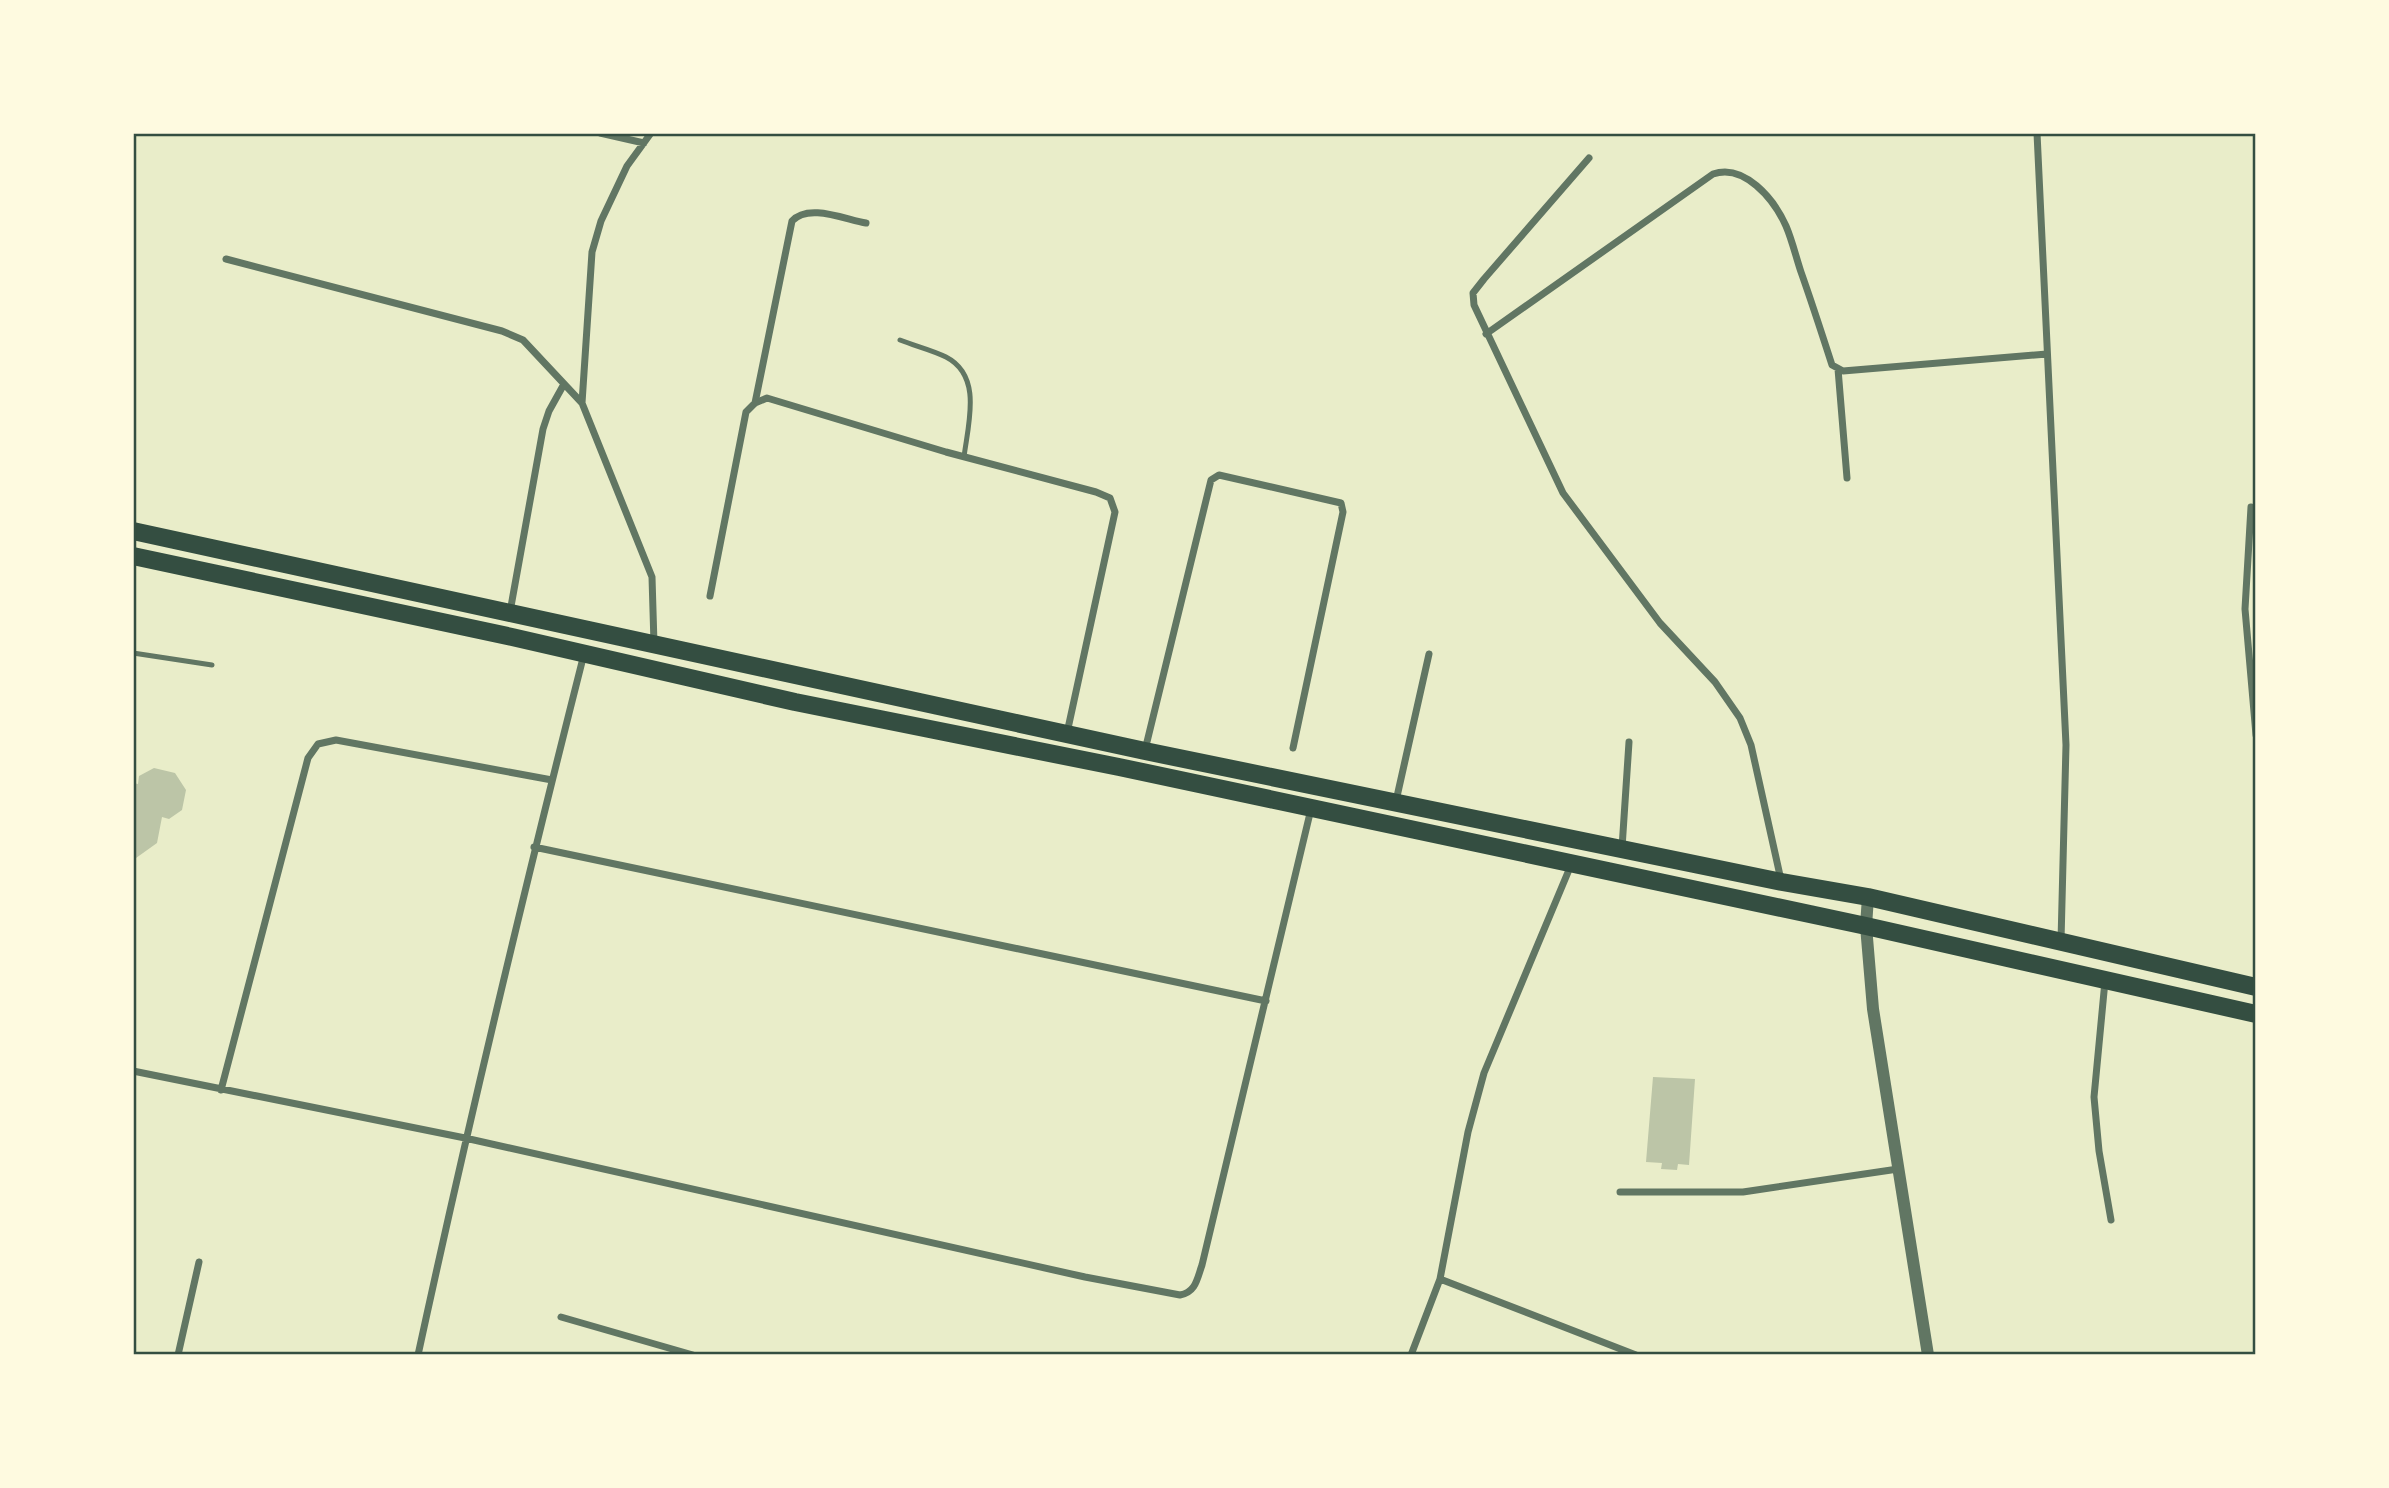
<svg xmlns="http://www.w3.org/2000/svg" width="2389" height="1488" font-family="Quicksand,sans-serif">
<rect width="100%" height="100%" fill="#e9edc9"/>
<path fill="#bcc5a7" d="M154 768 175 773 186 790 182 810 169 819 162 817 157 843 136 858 133 857V783L138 784 139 776Z
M1653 1077 1695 1079 1689 1165 1678 1164 1677 1170 1661 1169 1662 1163 1646 1162Z"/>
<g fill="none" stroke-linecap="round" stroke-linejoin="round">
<path stroke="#617663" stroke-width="5" d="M900 340C915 346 932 350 946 357 983 376 968 424 964 457
M133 653 212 665"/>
<path stroke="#617663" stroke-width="7" d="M600 133 644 143
M651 133 627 166 601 221 592 252 582 403 652 577 654 644
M2037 133 2066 745 2061 941
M1589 158 1484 279 1473 293 1474 305 1563 493 1660 623 1715 682 1740 718 1751 745 1781 880
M226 259 502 331 523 340 582 403
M1486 334 1713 174C1744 163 1774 199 1786 226 1792 240 1796 257 1801 272 1812 303 1822 334 1832 365L1843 371 2047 354
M1838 369 1847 478
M755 403 792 221C808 203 844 219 866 223
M2251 507 2245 609 2256 735
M710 596 746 412 755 403 767 398 946 452 1096 492 1110 498 1115 512 1067 733
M510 612 543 429 549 411 564 384
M1145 750 1211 480 1219 475 1341 503 1343 512 1293 748
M1396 801 1429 654
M534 847 1266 1001
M1622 848 1629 742
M2105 981 2094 1097 2099 1151 2111 1220
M133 1071 465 1138 1085 1277 1180 1295C1196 1292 1197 1279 1202 1265L1311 809
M221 1090 308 758 318 744 336 740 552 780
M1620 1192H1743L1898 1169
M1440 1279 1636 1355
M561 1317 693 1355
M178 1355 199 1262
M418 1355C469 1120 525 887 584 654
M1411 1355 1440 1279 1468 1132 1484 1073 1571 865"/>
<path stroke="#617663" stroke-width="12" d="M1868 897 1866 926 1873 1009 1928 1355"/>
<path stroke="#344e41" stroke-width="18" d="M133 531 1145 751 1782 882 1868 897 2256 987
M133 556 512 637 795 702 1119 767 1866 926 2256 1014"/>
</g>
<rect width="2389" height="1488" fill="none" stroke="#fefae0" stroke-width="270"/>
<rect x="135" y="135" width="2119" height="1218" fill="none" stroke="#344e41" stroke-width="2.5"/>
</svg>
